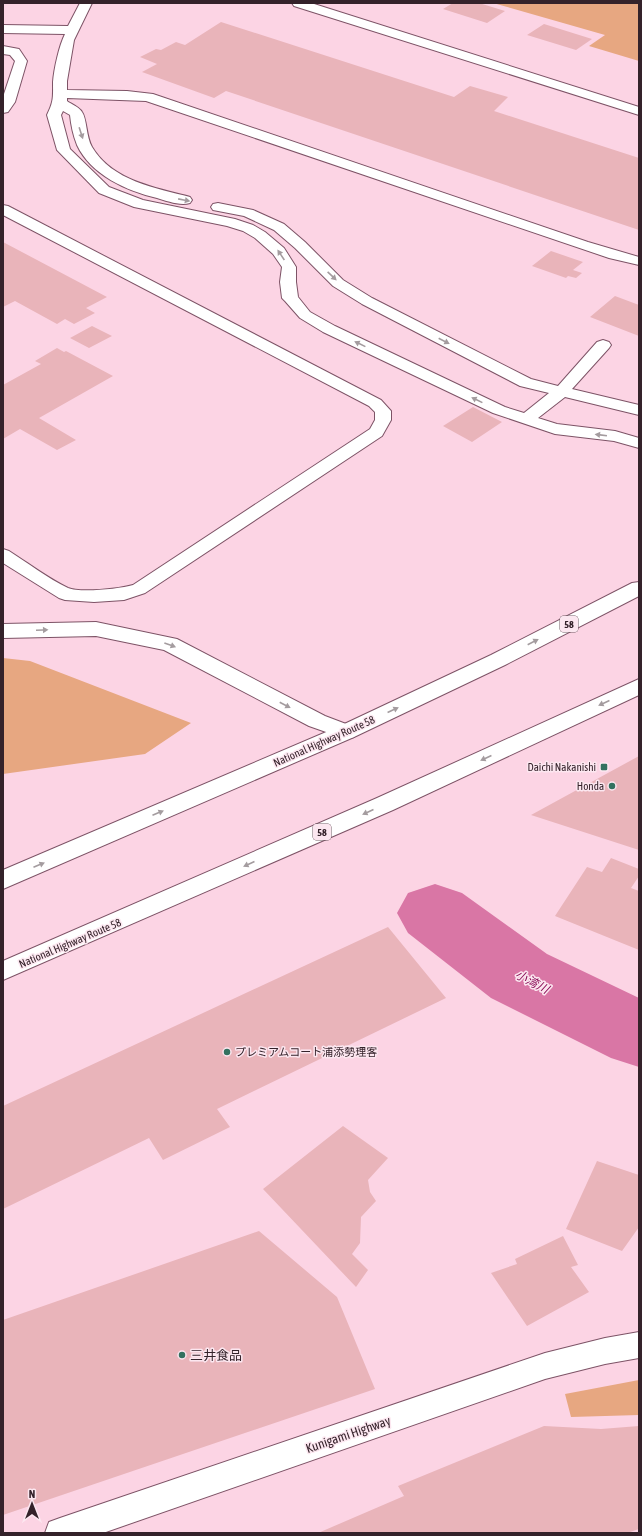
<svg xmlns="http://www.w3.org/2000/svg" width="642" height="1536" font-family="'Asap Condensed','Noto Sans JP',sans-serif">
<rect width="100%" height="100%" fill="#fcd4e4"/>
<path fill="#e7a781" d="M493 3H639V61L589 46 605 35Z
M3 658 30 661 191 723 145 754 3 774Z
M639 1380V1415L571 1417 565 1394Z"/>
<g fill="none" stroke-linecap="round" stroke-linejoin="round">
<path fill="#d976a5" fill-rule="evenodd" d="M435 884 462 893 547 954 639 998V1067L611 1058 491 998 408 933 397 913 408 893Z"/>
</g>
<path fill="#e9b4ba" d="M453 3H479L505 11 487 23 443 9Z
M221 22 454 97 470 86 508 97 494 111 639 158V230L226 91 214 98 142 72 157 64 140 57 156 49 161 50 176 42 185 45Z
M544 24 592 39 576 50 527 35Z
M3 242 107 297 86 308 95 313 74 324 65 319 57 324 15 301 3 307Z
M551 251 583 262 573 270 582 273 576 278 568 276 566 278 532 266Z
M615 296 639 305V336L590 317Z
M92 326 112 336 89 348 70 338Z
M57 348 64 352 66 351 113 376 39 418 76 440 57 450 20 429 3 439V385L41 364 35 361Z
M473 407 502 422 472 442 443 426Z
M639 756V850L531 815Z
M611 858 639 869V876L631 888 639 891V950L555 916 587 867 602 872Z
M388 927 446 998 217 1109 230 1127 163 1160 149 1138 3 1209V1106Z
M343 1126 388 1158 368 1180 370 1192 376 1201 361 1217 360 1243 352 1254 368 1270 356 1287 263 1189Z
M597 1161 639 1175V1227L622 1251 566 1229Z
M259 1231 337 1297 375 1389 3 1515V1320Z
M563 1236 578 1265 571 1267 589 1292 527 1326 491 1273 517 1264 515 1259Z
M544 1426 601 1429 639 1426V1529L627 1533H318L404 1496 398 1486Z"/>
<g fill="none" stroke-linecap="round" stroke-linejoin="round">
<g stroke="#7d5366" stroke-width="2">
<path id="lane" d="M80 3H92L74 40 67 81V90L127 91 153 94 588 242 639 257V265L609 258 146 101 67 98V101C71 104 79 107 82 112 87 119 86 137 92 147 112 181 156 188 190 197L192 200 190 203C180 206 167 201 157 198 127 191 91 175 77 145 73 135 71 125 70 115L63 111 61 115 70 149 109 187 143 200 235 219 253 225 265 232 284 248 296 267V282L298 297 310 312 335 326 505 407 524 413 549 393 520 386 362 304 333 286 295 248 274 230 244 216 213 210 211 207 213 204 218 203 253 210 284 224 305 242 343 280 372 298 531 379 558 386 597 342 603 340 609 342 611 345 609 348 572 389 639 405V415L565 397 538 418 557 424 615 431 639 438V448L614 441 555 434 493 413 323 332 300 318 285 301 282 298 280 282 282 267 273 254 255 238 243 231 227 226 134 207 99 193 57 150 47 115C54 101 53 97 53 82 54 69 59 46 65 34L3 33V25L68 26Z
M292 3H311L639 107V115L294 6Z
M3 46 19 49 27 61 15 102 8 112 3 113V97L15 61 10 55 3 54Z
M3 205 8 206 381 400 391 411V420L382 436 145 593 124 600 94 602 65 600 59 598 3 563V549L9 551C28 563 47 578 68 588 80 593 119 589 133 585L370 429 375 420V412L369 406 3 215Z"/>
</g>
<g stroke="#7d5366" stroke-width="2">
<path id="street" d="M96 622 177 639 325 716 354 727 357 732 354 737 346 739 309 726 164 650 96 636 3 638V624Z
M639 1332V1358L605 1364 545 1379 103 1533H45L49 1522 60 1518 545 1353 605 1338Z"/>
</g>
<g stroke="#7d5366" stroke-width="2">
<path id="highway" d="M639 582V596L505 665 354 737 3 889V870L338 727 491 655 632 583Z
M639 679V695L393 810 3 980V961L377 798Z"/>
</g>
<use href="#lane" fill="#fff" fill-rule="evenodd"/>
<use href="#street" fill="#fff" fill-rule="evenodd"/>
<use href="#highway" fill="#fff" fill-rule="evenodd"/>
</g>
<defs><path id="oneway-solid" d="M-6-.8H1V-3.2L6.5 0L1 3.2V.8H-6Z"/></defs>
<g fill="#a49c9f">
<use href="#oneway-solid" transform="translate(81 133) rotate(72)"/>
<use href="#oneway-solid" transform="translate(184 200) rotate(11)"/>
<use href="#oneway-solid" transform="translate(281 255) rotate(-124)"/>
<use href="#oneway-solid" transform="translate(332 276) rotate(43)"/>
<use href="#oneway-solid" transform="translate(444 341) rotate(27)"/>
<use href="#oneway-solid" transform="translate(360 344) rotate(-154)"/>
<use href="#oneway-solid" transform="translate(477 400) rotate(-154)"/>
<use href="#oneway-solid" transform="translate(601 435) rotate(-173)"/>
<use href="#oneway-solid" transform="translate(42 630) rotate(-2)"/>
<use href="#oneway-solid" transform="translate(533 642) rotate(-27)"/>
<use href="#oneway-solid" transform="translate(170 645) rotate(20)"/>
<use href="#oneway-solid" transform="translate(604 703) rotate(155)"/>
<use href="#oneway-solid" transform="translate(285 705) rotate(28)"/>
<use href="#oneway-solid" transform="translate(393 710) rotate(-25)"/>
<use href="#oneway-solid" transform="translate(486 758) rotate(155)"/>
<use href="#oneway-solid" transform="translate(368 812) rotate(156)"/>
<use href="#oneway-solid" transform="translate(158 813) rotate(-23)"/>
<use href="#oneway-solid" transform="translate(249 864) rotate(156)"/>
<use href="#oneway-solid" transform="translate(39 865) rotate(-23)"/>
</g>
<g fill="#33715f" stroke="#fce7f0" stroke-width="1.5">
<rect x="600" y="763" width="8" height="8" rx="2"/>
<circle cx="612" cy="786" r="4"/>
<circle cx="227" cy="1052" r="4"/>
<circle cx="182" cy="1355" r="4"/>
</g>
<g text-anchor="middle" stroke-width="3" stroke-linejoin="round" paint-order="stroke">
<g fill="#fce7f0" stroke="#705d65" stroke-width="1">
<rect x="560" y="616" width="18" height="16" rx="3"/>
<rect x="313" y="824" width="18" height="16" rx="3"/>
</g>
<g font-size="10" font-weight="bold" fill="#34222a">
<text x="569" y="628">58</text>
<text x="322" y="836">58</text>
</g>
<g font-size="11" fill="#34222a" stroke="#fce7f0">
<text transform="translate(324 741) rotate(-24)" y="4">National Highway Route 58</text>
<text transform="translate(70 943) rotate(-23)" y="4">National Highway Route 58</text>
</g>
<g font-size="11" fill="#34222a" stroke="#fce7f0" text-anchor="end">
<text x="596" y="771">Daichi Nakanishi</text>
<text x="604" y="790">Honda</text>
<text x="235" y="1056" text-anchor="start">プレミアムコート浦添勢理客</text>
</g>
<g font-size="12" font-style="italic" fill="#8a0f58" stroke="#fce7f0">
<text transform="translate(532 982) rotate(28)" y="4">小湾川</text>
</g>
<g font-size="13" fill="#34222a" stroke="#fce7f0" text-anchor="start">
<text x="190" y="1360">三井食品</text>
</g>
<g font-size="13" fill="#34222a" stroke="#fce7f0">
<text transform="translate(348 1434) rotate(-19)" y="5">Kunigami Highway</text>
</g>
</g>
<rect width="642" height="1536" fill="none" stroke="#34222a" stroke-width="8"/>
<g transform="translate(32 1504)" stroke="#fce7f0" stroke-width="3" paint-order="stroke">
<path d="M0-3L7 15L0 10L-7 15Z" fill="#34222a"/>
<text y="-6" font-size="11" font-weight="bold" text-anchor="middle" fill="#34222a">N</text>
</g>
</svg>
